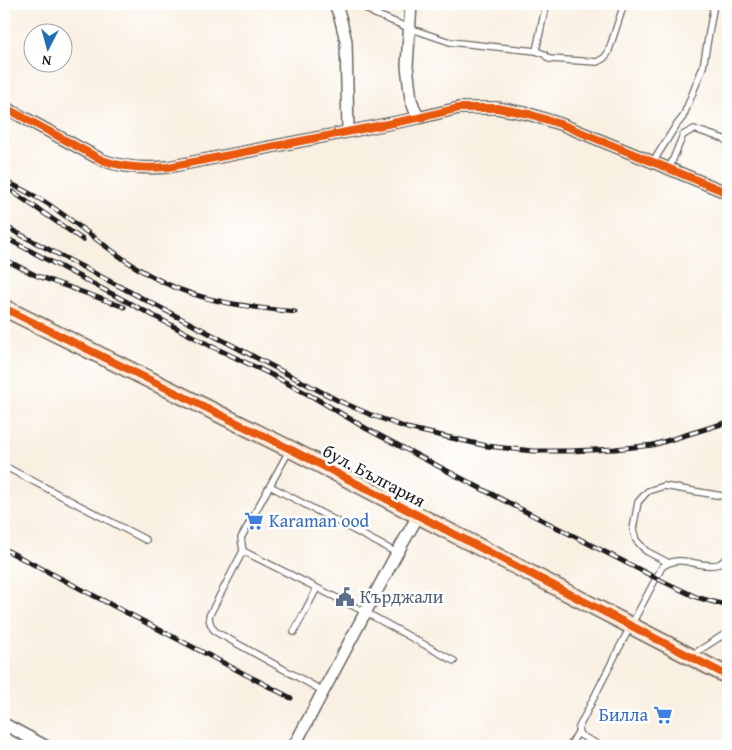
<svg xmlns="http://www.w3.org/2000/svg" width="732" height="750" font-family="'Gentium Book Plus',serif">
<rect width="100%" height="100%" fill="#fff"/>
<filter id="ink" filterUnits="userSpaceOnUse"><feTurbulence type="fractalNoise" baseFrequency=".02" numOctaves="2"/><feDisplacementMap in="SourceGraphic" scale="10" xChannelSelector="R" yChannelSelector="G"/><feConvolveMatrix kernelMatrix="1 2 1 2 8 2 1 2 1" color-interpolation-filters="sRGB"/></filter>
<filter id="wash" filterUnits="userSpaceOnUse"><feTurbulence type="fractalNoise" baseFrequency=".0096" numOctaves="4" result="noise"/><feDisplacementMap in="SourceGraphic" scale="20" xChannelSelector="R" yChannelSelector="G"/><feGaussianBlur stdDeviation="1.12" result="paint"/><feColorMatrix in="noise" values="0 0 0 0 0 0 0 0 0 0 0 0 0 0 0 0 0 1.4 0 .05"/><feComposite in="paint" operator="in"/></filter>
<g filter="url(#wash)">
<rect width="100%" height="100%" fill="#f9f0e2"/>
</g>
<g filter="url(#ink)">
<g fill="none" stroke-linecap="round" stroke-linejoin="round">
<g stroke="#696661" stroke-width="8">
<path id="lane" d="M359 4 375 14 409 28 450 42 536 51 544 54 549 59 597 62 604 58 608 53 624 4
M375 14 381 4
M536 51 546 4
M653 162 675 127 683 117 703 67 714 4
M669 169 683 135 694 129 724 139 728 143
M289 451 241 538 243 551 209 616C209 623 211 627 216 632L323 691
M4 466 146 540
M270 486 397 553
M243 551 365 612 454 661
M667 562 646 551 636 540 633 529 638 502 648 491 664 486 728 497
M294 632 317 588
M692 655 728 632
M570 746 578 732
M601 746 580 735 578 729 618 650 662 567C680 552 699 570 719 564 722 563 725 559 728 557"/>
</g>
<g stroke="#696661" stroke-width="14">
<path id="street" d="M335 4 340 17 346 41 348 131
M411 4 407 66 411 100 418 118
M4 107 102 160C124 168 145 169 168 167L418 118 459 108H497L529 114 563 125 728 193
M4 724 45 746
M294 746 397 553 418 516"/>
</g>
<g stroke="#696661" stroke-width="19">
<path id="secondary" d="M4 308 290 449 728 676"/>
</g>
<use href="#lane" stroke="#fff" stroke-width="5.5"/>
<use href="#street" stroke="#fff" stroke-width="11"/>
<use href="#secondary" stroke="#fce5d0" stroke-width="16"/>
<g stroke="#1c1c1c" stroke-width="5">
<path id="rail" d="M4 180C18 188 34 195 48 204 87 230 122 263 165 283 206 303 251 307 295 312
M13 192 83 240
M4 226 337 400 369 414 407 428 487 446 533 451H570L615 449 653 445 728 422
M4 237 211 346 268 373 315 398 367 429 501 499 656 578 696 597 728 606
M4 259 35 275 124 307
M4 549 291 698"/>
</g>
<use href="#rail" stroke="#fff" stroke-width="3" stroke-dasharray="9" stroke-linecap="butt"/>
<g stroke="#fff" stroke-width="11">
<path id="cycleway" d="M4 107 102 160C124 168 145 169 168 167L418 118 459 108H497L529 114 563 125 728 193
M4 308 290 449 728 676"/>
</g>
<use href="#cycleway" stroke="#e8590c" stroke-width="8"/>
</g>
</g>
<defs>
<g id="supermarket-bare" transform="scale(1.5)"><path d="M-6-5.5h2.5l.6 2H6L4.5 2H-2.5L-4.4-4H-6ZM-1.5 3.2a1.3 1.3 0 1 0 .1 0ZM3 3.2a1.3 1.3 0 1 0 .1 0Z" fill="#3f7fe0" stroke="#fff" stroke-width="2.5" paint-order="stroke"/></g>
<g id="civic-bare" transform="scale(1.5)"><path d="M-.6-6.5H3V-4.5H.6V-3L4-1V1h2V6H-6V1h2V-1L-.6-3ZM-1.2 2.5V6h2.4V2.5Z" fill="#5c6f8a" stroke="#fff" stroke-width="2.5" paint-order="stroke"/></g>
</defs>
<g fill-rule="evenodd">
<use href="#supermarket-bare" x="254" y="521"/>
<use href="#civic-bare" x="345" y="597"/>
<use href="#supermarket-bare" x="663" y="715"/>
</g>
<g text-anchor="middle" stroke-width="5" stroke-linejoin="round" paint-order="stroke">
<g font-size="18" fill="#1c1c1c" stroke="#fff">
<text transform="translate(374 476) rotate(28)" y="6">бул. България</text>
</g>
<g font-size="18" fill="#366cbe" stroke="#fff" text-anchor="start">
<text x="269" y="527">Karaman ood</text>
<text x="648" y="721" text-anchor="end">Билла</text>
</g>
<g font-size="18" fill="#4e5e75" stroke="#fff" text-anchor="start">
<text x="360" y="603">Кърджали</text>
</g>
</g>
<rect width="732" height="750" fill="none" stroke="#fff" stroke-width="20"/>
<g transform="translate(48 48) rotate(186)"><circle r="24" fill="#ffffff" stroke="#a4a4a4"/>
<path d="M0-4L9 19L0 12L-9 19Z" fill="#1f6fb2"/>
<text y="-8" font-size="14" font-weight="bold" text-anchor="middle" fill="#1c1c1c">N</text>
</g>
</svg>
